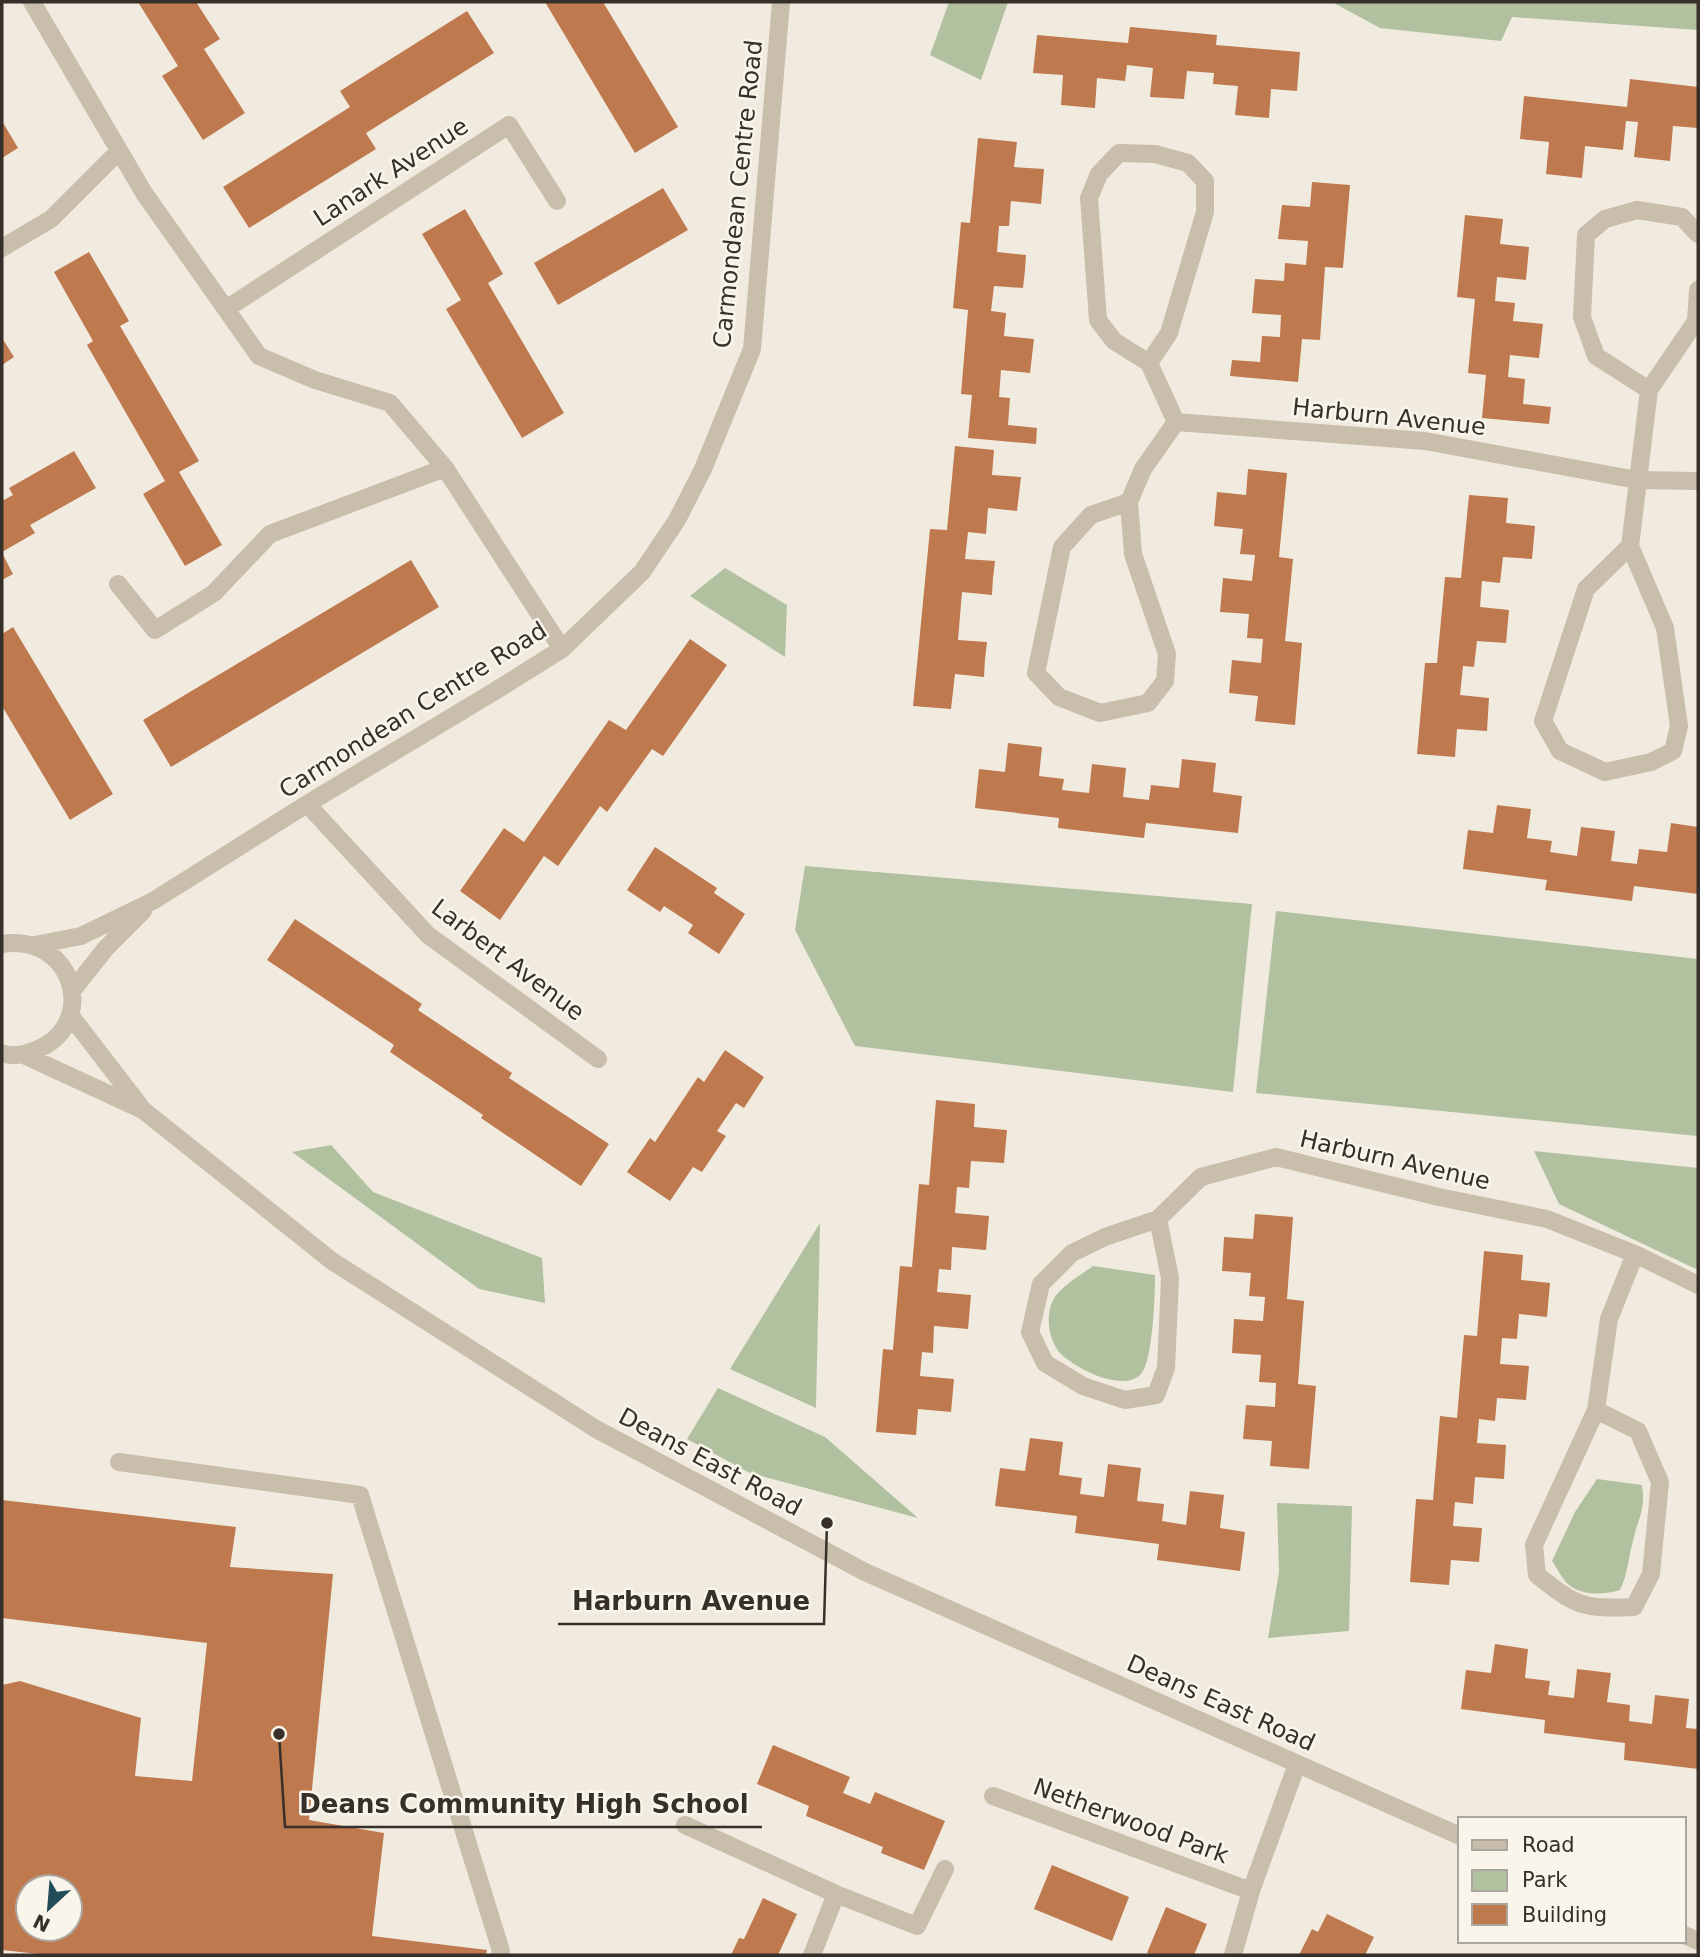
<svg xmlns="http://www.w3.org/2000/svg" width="1700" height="1957" font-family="'DejaVu Sans',sans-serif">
<rect width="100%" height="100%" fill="#f1ebdf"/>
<path fill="#b1c09f" d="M949 2H1008L981 80 930 55Z
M1332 2H1698V30L1512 17 1501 41 1380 28Z
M725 568 787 605 785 657 690 596Z
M805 866 1252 904 1233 1092 855 1046 795 930Z
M1276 911 1698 959V1136L1256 1093Z
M331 1145 373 1192 542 1258 545 1303 479 1289 292 1152Z
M1534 1151 1698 1168V1270L1559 1204Z
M820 1223 816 1408 730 1369Z
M1093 1266 1155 1275C1155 1294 1153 1361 1141 1374 1123 1393 1078 1369 1063 1356 1048 1343 1044 1313 1055 1297 1064 1284 1081 1275 1093 1266Z
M718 1388 825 1437 918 1518 750 1473 687 1439Z
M1597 1479 1642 1485C1646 1511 1638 1517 1633 1541 1628 1558 1628 1574 1620 1590 1604 1595 1583 1596 1569 1585 1562 1579 1557 1568 1552 1561L1575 1512Z
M1277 1503 1352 1506 1349 1631 1268 1638 1279 1572Z"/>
<path fill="#bf794f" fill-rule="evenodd" d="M138 2H196L220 39 204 49 245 113 203 140 162 76 178 66Z
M545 2H603L678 127 635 153Z
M467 11 494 53 366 133 376 149 249 228 223 187 350 107 340 91Z
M1130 27 1217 35 1216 45 1300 52 1297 91 1271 89 1269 118 1235 115 1238 86 1213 84 1214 73 1187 71 1184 99 1150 97 1153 68 1127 65 1125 81 1097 78 1095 108 1061 105 1063 75 1033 73 1037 35 1128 43Z
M1630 79 1698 87V128L1673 126 1670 161 1634 157 1638 122 1626 121 1623 150 1585 146 1582 178 1546 174 1549 142 1520 139 1524 96 1627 107Z
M2 121 18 148 2 158Z
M978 138 1017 142 1014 167 1044 169 1041 204 1011 201 1009 226H999L997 252 1026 255 1025 270 1023 288 994 286 991 311 1006 313 1004 336 1034 339 1030 373 1001 370 999 397 1010 398 1008 425 1037 428 1036 444 968 438 972 395 961 394 968 310 953 308 961 222 970 223Z
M1312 182 1350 185 1343 268 1325 267 1320 340 1302 339 1298 382 1230 376 1232 360 1260 362 1262 336 1280 337 1281 315 1252 313 1255 279 1284 281 1285 263 1306 265 1308 241 1278 239 1282 205 1310 207Z
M663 188 688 230 558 305 534 263Z
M465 209 503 274 488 283 564 413 522 438 446 309 461 300 422 234Z
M1465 215 1503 219 1500 244 1529 247 1526 280 1497 277 1495 301 1515 303 1513 321 1543 324 1539 358 1510 355 1508 377 1525 379 1523 404 1551 407 1549 424 1482 418 1486 375 1468 373 1475 299 1457 297Z
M89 252 129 321 120 326 199 461 179 472 222 545 185 566 143 494 165 481 87 345 93 341 54 272Z
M2 338 14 357 2 365Z
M955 446 994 450 992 475 1021 477 1017 511 988 508 986 534 968 532 965 559 995 561 993 578 992 595 962 592 958 640 987 642 985 659 984 677 955 674 951 709 913 706 930 529 947 530Z
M74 451 96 488 30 525 35 533 2 552V501L13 495 9 488Z
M1248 469 1287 473 1279 557 1293 559 1285 641 1302 643 1295 725 1255 721 1258 696 1229 693 1232 660 1261 663 1263 639 1247 638 1249 614 1220 612 1223 578 1252 581 1255 555 1240 554 1243 529 1214 526 1217 492 1246 495Z
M1469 495 1508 498 1506 523 1535 526 1532 559 1503 557 1500 583 1482 581 1480 607 1509 610 1506 643 1477 641 1474 667 1463 666 1460 695 1489 698 1487 731 1457 729 1455 757 1417 754 1425 663H1437L1445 577 1461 578Z
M2 553 13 574 2 580Z
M411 560 439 607 171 767 143 720Z
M13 627 113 794 70 820 2 706V634Z
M690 639 727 665 663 756 652 749 607 812 600 806 558 866 544 856 500 920 460 891 504 828 524 842 609 720 626 730Z
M1008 743 1042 747 1039 776 1064 779 1062 790 1089 793 1092 764 1126 768 1123 797 1149 800 1151 785 1179 788 1182 759 1216 763 1213 792 1242 796 1238 833 1146 823 1144 838 1058 828 1059 818 975 808 979 769 1005 772Z
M1497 805 1531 809 1527 838 1552 841 1550 852 1577 856 1581 827 1615 831 1611 861 1637 864 1639 849 1667 852 1671 823 1698 827V894L1634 886 1632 901 1545 890 1547 880 1463 869 1468 830 1493 833Z
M655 847 717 888 714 893 745 914 719 954 688 933 693 925 664 906 660 912 627 890Z
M295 919 422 1004 418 1010 512 1073 509 1078 609 1144 581 1186 481 1118 483 1115 390 1052 394 1045 267 960Z
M725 1050 764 1077 744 1108 736 1103 717 1131 726 1136 702 1172 693 1167 670 1201 627 1172 650 1138 655 1142 698 1077 704 1082Z
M936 1100 975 1104 974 1127 1007 1130 1004 1163 971 1161 969 1188 957 1187 955 1213 989 1216 986 1250 952 1247 951 1270 939 1269 937 1292 971 1295 968 1329 934 1326 933 1353 922 1352 920 1376 954 1379 951 1412 918 1409 916 1435 876 1432 883 1349 893 1350 900 1266 912 1267 919 1184 929 1185Z
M1255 1214 1293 1217 1287 1299 1304 1301 1298 1384 1316 1386 1309 1469 1270 1466 1272 1441 1243 1439 1246 1405 1275 1407 1276 1383 1259 1382 1261 1355 1232 1353 1234 1319 1263 1321 1265 1297 1249 1296 1251 1273 1222 1271 1224 1237 1253 1239Z
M1484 1251 1523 1255 1521 1280 1550 1283 1547 1317 1519 1314 1517 1339 1502 1338 1500 1364 1529 1366 1526 1400 1497 1398 1495 1421 1479 1419 1477 1443 1506 1445 1504 1479 1475 1477 1473 1504 1455 1502 1453 1526 1482 1528 1479 1562 1451 1560 1449 1585 1410 1582 1416 1499 1433 1500 1440 1416 1457 1418 1464 1335 1477 1336Z
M1030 1438 1063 1442 1059 1475 1082 1478 1080 1494 1104 1497 1108 1464 1141 1468 1137 1501 1164 1504 1162 1521 1186 1525 1190 1491 1224 1495 1220 1528 1245 1532 1240 1571 1157 1560 1159 1544 1075 1533 1077 1516 995 1506 1000 1468 1025 1471Z
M2 1500 236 1527 230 1567 333 1574 309 1820 384 1833 372 1936 487 1950 486 1955H47L2 1950V1685L20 1681 141 1718 135 1776 192 1781 207 1643 2 1618ZM28 1887H70V1929H28Z
M1495 1644 1528 1649 1525 1678 1550 1681 1548 1695 1574 1698 1577 1669 1611 1673 1607 1702 1630 1705 1629 1721 1652 1724 1655 1695 1689 1699 1686 1728 1698 1729V1769L1624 1760 1625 1743 1544 1733 1545 1720 1461 1709 1466 1670 1491 1673Z
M773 1745 850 1777 843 1793 870 1804 875 1792 945 1821 924 1870 881 1853 883 1847 806 1816 809 1806 757 1784Z
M1052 1865 1129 1897 1112 1941 1034 1909Z
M763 1898 797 1914 778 1955H731L739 1938 744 1939Z
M1166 1907 1207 1924 1194 1955H1152L1147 1953Z
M1327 1914 1374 1937 1365 1955H1299L1312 1929 1318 1932Z"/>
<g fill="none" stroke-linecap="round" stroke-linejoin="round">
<path stroke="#c9bdab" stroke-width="18" d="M32 2 144 193 259 356 315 380 390 403 445 468 562 649
M2 248 51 219 119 151
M226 309 509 125 557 201
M1149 363 1114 341 1098 320 1089 198 1099 174 1119 153 1155 154 1188 163 1205 181V212L1169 333 1149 363 1176 422
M1649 390 1596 356 1582 317 1586 235 1605 219 1637 210 1682 217 1698 234
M1176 422 1425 441 1637 480 1698 481
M1129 502 1133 554 1167 654 1165 681 1148 703 1100 713 1059 697 1036 673 1062 547 1091 515 1129 502 1143 469 1176 422
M1630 546 1665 628 1679 726 1673 751 1651 762 1605 772 1560 751 1543 721 1586 589 1630 546 1649 390 1696 321 1698 290
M118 584 155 630 214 593 270 534 445 468
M307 804 428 935 598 1059
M2 944C76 933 100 1028 33 1051 23 1055 12 1057 2 1053
M35 945 81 936 153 901 307 804 495 691 562 649 642 572 677 520 703 469 752 349 781 2
M72 991 106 948 143 911
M70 1015 140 1106
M24 1055 143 1110 332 1261 596 1429 865 1572 1460 1836
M1158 1219 1201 1177 1276 1157 1439 1197 1547 1219 1635 1254 1698 1285
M1158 1219 1170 1278 1166 1368 1156 1395 1125 1400 1083 1386 1045 1363 1030 1332 1041 1284 1072 1253 1105 1237Z
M1596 1410 1534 1545 1537 1575C1577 1607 1583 1609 1634 1607L1651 1574 1660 1482 1638 1431 1596 1410 1609 1319 1635 1254
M119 1462 360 1495 501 1951 500 1955
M993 1796 1251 1891
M685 1825 836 1894 917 1926 945 1869
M1684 1935 1698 1941
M812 1955 836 1894
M1233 1955 1251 1891 1297 1764"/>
</g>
<g text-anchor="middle" stroke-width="5" stroke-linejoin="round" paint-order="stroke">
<g font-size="24" fill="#37302a" stroke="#f9f5eb">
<text transform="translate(391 172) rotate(-33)" y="8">Lanark Avenue</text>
<text transform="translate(738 194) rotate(-84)" y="8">Carmondean Centre Road</text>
<text transform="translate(1389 417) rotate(6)" y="8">Harburn Avenue</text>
<text transform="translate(413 710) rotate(-32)" y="8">Carmondean Centre Road</text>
<text transform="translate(508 960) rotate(37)" y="8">Larbert Avenue</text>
<text transform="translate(1395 1160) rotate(13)" y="8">Harburn Avenue</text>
<text transform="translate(710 1462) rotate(28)" y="8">Deans East Road</text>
<text transform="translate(1221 1703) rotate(24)" y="8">Deans East Road</text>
<text transform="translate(1131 1821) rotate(20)" y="8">Netherwood Park</text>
</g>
</g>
<path fill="none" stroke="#37302a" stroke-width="2.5" d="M827 1523L824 1624H558M279 1734L285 1827H762"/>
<g fill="#37302a" stroke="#f9f5eb" stroke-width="2.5">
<circle cx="827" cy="1523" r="7"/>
<circle cx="279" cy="1734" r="7"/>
</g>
<g font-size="26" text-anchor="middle" font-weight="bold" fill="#37302a" stroke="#f9f5eb" stroke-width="5" stroke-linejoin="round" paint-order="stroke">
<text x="691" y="1610">Harburn Avenue</text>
<text x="524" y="1813">Deans Community High School</text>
</g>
<rect width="1700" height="1957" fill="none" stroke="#37302a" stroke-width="7"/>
<rect x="1458" y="1817" width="228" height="126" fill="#f9f5eb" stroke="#aba69e" stroke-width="2"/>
<rect x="1472" y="1840" width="35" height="10" fill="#c9bdab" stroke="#aba69e" stroke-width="2"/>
<text x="1522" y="1852" font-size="21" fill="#37302a">Road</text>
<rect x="1472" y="1870" width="35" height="21" fill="#b1c09f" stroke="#aba69e" stroke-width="2"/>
<text x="1522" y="1887" font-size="21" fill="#37302a">Park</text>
<rect x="1472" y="1904" width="35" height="21" fill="#bf794f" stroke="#aba69e" stroke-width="2"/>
<text x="1522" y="1922" font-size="21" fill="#37302a">Building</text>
<g transform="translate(49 1908) rotate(206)"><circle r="33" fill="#f9f5eb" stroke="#aba69e" stroke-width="2"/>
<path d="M0-5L12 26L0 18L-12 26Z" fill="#224c57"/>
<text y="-10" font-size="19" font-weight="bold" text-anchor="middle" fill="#37302a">N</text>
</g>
</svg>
